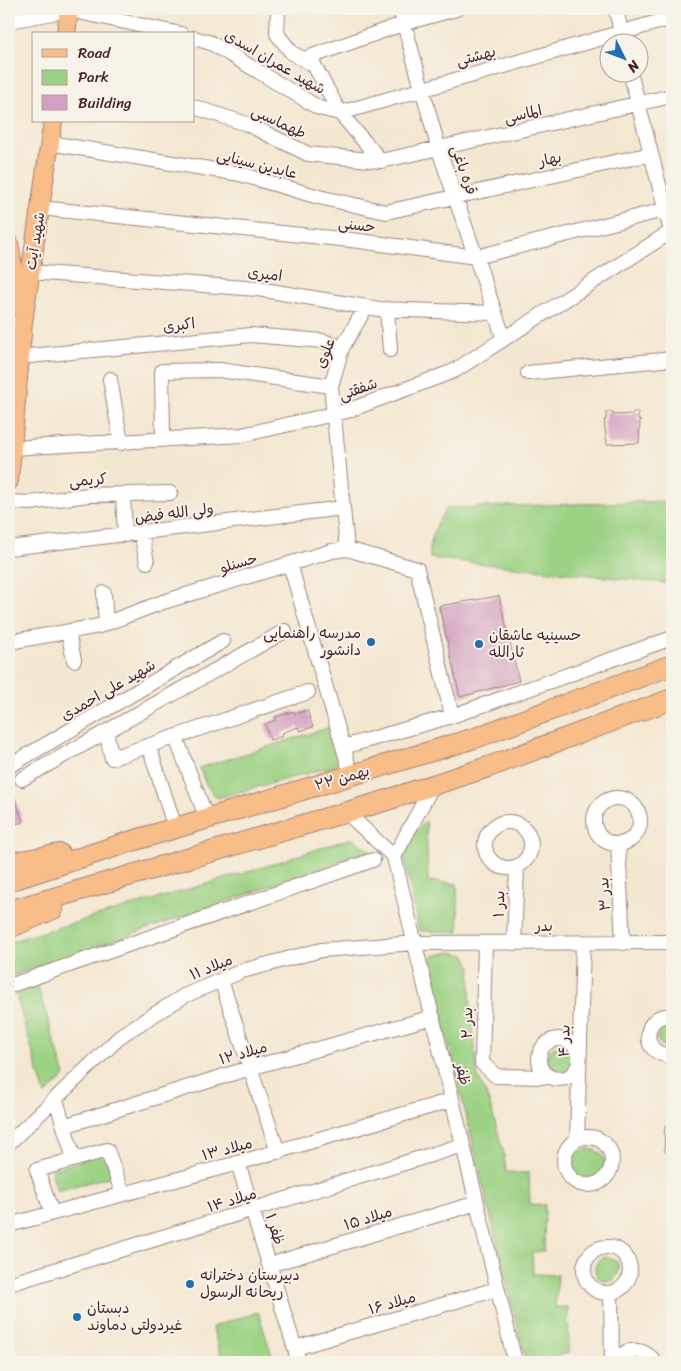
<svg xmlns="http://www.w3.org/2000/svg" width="681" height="1371" font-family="Sriracha,'Playpen Sans Arabic',sans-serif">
<rect width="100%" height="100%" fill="#f7f3e8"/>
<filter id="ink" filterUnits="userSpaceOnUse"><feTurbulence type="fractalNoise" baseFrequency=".02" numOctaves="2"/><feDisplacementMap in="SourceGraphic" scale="10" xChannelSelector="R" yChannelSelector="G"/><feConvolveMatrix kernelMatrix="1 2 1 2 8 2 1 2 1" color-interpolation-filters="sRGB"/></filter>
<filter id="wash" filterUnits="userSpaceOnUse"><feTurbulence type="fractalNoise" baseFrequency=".0096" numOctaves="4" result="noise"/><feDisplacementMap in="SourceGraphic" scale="20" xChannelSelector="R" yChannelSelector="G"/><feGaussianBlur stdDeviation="1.12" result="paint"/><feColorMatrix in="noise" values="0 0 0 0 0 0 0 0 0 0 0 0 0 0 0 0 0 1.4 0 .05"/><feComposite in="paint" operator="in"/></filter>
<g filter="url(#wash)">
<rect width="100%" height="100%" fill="#f4e7d1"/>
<path fill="#9cd284" stroke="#737858" d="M672 501V584L430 558C429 539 436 523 447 508Z
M331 727 341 760 334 766 217 798 206 784 199 768Z
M426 821 428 881 457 884 459 932 419 931 404 857 416 831Z
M351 838 371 851 9 977V942L254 870Z
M450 952 466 955 471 967 470 998 478 1077 488 1098 504 1154 506 1172 529 1173 530 1204 545 1205 544 1251 532 1252 533 1274 558 1275 555 1307H568L569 1352 554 1357V1362H526L429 963 433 956Z
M36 981 65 1076 45 1095 14 988Z
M665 1025H672V1047L662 1046 657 1040 659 1029Z
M547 1059a13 13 0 1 1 26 0a13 13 0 1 1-26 0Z
M573 1165a16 16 0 1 1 32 0a16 16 0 1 1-32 0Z
M105 1153 112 1176 57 1191 51 1170Z
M595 1269a12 12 0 1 1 24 0a12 12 0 1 1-24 0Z
M258 1312 274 1362H223L212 1327Z"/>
<g id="blocks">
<path fill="#d4a0c2" d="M606 412H613V415L633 414V412H638V420H640L639 443 607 444 604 420H606Z
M499 596 519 681 460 697 439 606Z
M307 710 313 727 300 731 298 727 282 733 283 736 270 740 265 724 276 720 275 717 294 711 295 714Z
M14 795 23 822 9 826V796Z"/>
</g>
</g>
<g filter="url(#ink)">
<use href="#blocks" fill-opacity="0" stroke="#9f837e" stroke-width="1"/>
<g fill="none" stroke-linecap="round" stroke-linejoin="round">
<g stroke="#9f837e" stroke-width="16">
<path id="minor" d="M278 9 277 34 292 53 314 65 340 113 381 161
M400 9 439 150 504 339
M616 9 623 42
M9 21 69 10 181 34
M194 38 211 43 319 108 340 113 672 18
M304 59 405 23 456 9
M630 72 672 235
M194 107 247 124 308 154 381 161 672 96
M49 143 240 174 319 197 386 212 651 154
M40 208 360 241 476 257 664 210
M30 272 258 289 379 309 494 313
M387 309 390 350
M9 325 23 322
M19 357 251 335 323 341 342 348
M528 373 672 359
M110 379 121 443
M163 440 162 371 219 370 331 386
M11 448 242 435 347 411 454 371 672 231
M123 494 125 535
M9 502 30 503 88 495 170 493
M141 533 147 562
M9 548 343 508
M347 549 417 569 452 716
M290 564 351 774
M104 593 106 623
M68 632 74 660
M9 642 99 626 163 602 332 551 347 549 331 386 342 348 366 307
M106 732 112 758 308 692
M176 738 207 819
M149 746 175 828
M343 747 452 716 672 638
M9 766 223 641
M22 779 285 631
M594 821a23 23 0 1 1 46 0a23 23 0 1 1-46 0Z
M346 812 394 857 515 1362
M485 845a23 23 0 1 1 46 0a23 23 0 1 1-46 0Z
M618 844 623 943
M394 857 433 785
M485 943 482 1063 496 1076 547 1077
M514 943 517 866
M221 980 278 1152
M9 986 373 860
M672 1016C642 1012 639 1057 672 1055
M539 1059a20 20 0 1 1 40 0a20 20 0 1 1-40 0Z
M56 1100 74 1159
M64 1126 250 1068 433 1017
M672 1131V1148
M564 1161a24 24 0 1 1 48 0a24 24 0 1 1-48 0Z
M577 1140 583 943
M9 1143 123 1034 184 996 242 971 321 950 415 943 672 942
M238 1163 299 1362
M52 1213 37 1170 107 1150 123 1194
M9 1225 238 1163 452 1100
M584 1270a23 23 0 1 1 46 0a23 23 0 1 1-46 0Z
M269 1265 477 1203
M9 1284 463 1145
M611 1293 612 1362
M295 1348 497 1289
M614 1362C626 1347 643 1347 655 1362"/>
</g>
<g stroke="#9f837e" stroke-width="20">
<path id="major" d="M66 34 69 9
M9 243 20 307
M9 481 23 322 53 121"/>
</g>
<g stroke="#9f837e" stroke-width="22">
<path id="highway" d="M9 863 60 854
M9 881 129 842 475 738 672 665
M9 911 381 802 488 767 672 699
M9 928 53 909"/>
</g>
<use href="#minor" stroke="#fff" stroke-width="14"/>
<use href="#major" stroke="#f8bd88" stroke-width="18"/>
<use href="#highway" stroke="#f8bd88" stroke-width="20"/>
</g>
</g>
<g fill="#1f6fb2" stroke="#f7f3e8" stroke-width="2">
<circle cx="371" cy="642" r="5"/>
<circle cx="479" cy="644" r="5"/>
<circle cx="190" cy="1284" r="5"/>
<circle cx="77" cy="1317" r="5"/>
</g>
<g text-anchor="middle" stroke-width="4" stroke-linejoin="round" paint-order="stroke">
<g font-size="15" fill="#4a1f2b" stroke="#f7f3e8">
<text transform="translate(476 56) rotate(-15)" y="5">بهشتی</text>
<text transform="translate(275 62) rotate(30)" y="5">شهید عمران اسدی</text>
<text transform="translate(523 114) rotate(-13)" y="5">الماسی</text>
<text transform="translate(279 122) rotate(25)" y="5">طهماسبی</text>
<text transform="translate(550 159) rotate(-12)" y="5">بهار</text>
<text transform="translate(257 164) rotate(14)" y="5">عابدین سینایی</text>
<text transform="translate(464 170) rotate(71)" y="5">قره باغی</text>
<text transform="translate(357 225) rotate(7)" y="5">حسنی</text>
<text transform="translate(35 241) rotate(-81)" y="5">شهید آیت</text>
<text transform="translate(265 274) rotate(7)" y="5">امیری</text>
<text transform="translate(179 325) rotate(-7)" y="5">اکبری</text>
<text transform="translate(325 353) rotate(-69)" y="5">علوی</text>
<text transform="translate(358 389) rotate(-20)" y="5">شفقتی</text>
<text transform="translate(88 480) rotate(-4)" y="5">کریمی</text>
<text transform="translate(174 513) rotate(-7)" y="5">ولی الله فیض</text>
<text transform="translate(238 563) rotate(-17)" y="5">حسنلو</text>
<text transform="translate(108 690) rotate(-30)" y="5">شهید علی احمدی</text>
<text transform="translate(342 778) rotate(-16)" y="5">۲۲ بهمن</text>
<text transform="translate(604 894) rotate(-93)" y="5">بدر ۳</text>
<text transform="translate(499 904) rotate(-88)" y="5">بدر ۱</text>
<text x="544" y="931">بدر</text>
<text transform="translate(211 967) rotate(-22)" y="5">میلاد ۱۱</text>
<text transform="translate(467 1023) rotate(-89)" y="5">بدر ۲</text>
<text transform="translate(564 1041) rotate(-88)" y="5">بدر ۴</text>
<text transform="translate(243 1053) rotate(-16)" y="5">میلاد ۱۲</text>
<text transform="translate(463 1074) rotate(77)" y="5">ظفر</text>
<text transform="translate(227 1149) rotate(-15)" y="5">میلاد ۱۳</text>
<text transform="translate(232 1200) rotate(-17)" y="5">میلاد ۱۴</text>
<text transform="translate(368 1218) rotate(-17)" y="5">میلاد ۱۵</text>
<text transform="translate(275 1229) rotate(73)" y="5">ظفر ۱</text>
<text transform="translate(392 1303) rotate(-16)" y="5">میلاد ۱۶</text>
</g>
<g font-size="15" fill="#4a1f2b" stroke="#f7f3e8" text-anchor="start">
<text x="361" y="638" text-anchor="end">مدرسه راهنمایی<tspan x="361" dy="17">دانشور</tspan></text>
<text x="489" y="640">حسینیه عاشقان<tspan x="489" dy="17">ثارالله</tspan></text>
<text x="200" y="1280">دبیرستان دخترانه<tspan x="200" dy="17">ریحانه الرسول</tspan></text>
<text x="87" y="1313">دبستان<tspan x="87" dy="17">غیردولتی دماوند</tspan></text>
</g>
</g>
<rect width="681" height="1371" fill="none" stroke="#f7f3e8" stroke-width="30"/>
<rect x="32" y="32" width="162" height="90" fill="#f7f3e8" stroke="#b29e9c"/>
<rect x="42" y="49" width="25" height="8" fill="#f8bd88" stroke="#b29e9c"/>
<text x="78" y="58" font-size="15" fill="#4a1f2b">Road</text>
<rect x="42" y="70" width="25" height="15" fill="#9cd284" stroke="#b29e9c"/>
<text x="78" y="82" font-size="15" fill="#4a1f2b">Park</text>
<rect x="42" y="95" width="25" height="15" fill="#d4a0c2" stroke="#b29e9c"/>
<text x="78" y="108" font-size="15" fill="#4a1f2b">Building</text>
<g transform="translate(624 58) rotate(132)"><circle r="24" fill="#f7f3e8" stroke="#b29e9c"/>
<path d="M0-4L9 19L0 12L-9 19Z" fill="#1f6fb2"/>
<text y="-8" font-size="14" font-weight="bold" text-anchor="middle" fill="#4a1f2b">N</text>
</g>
</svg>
